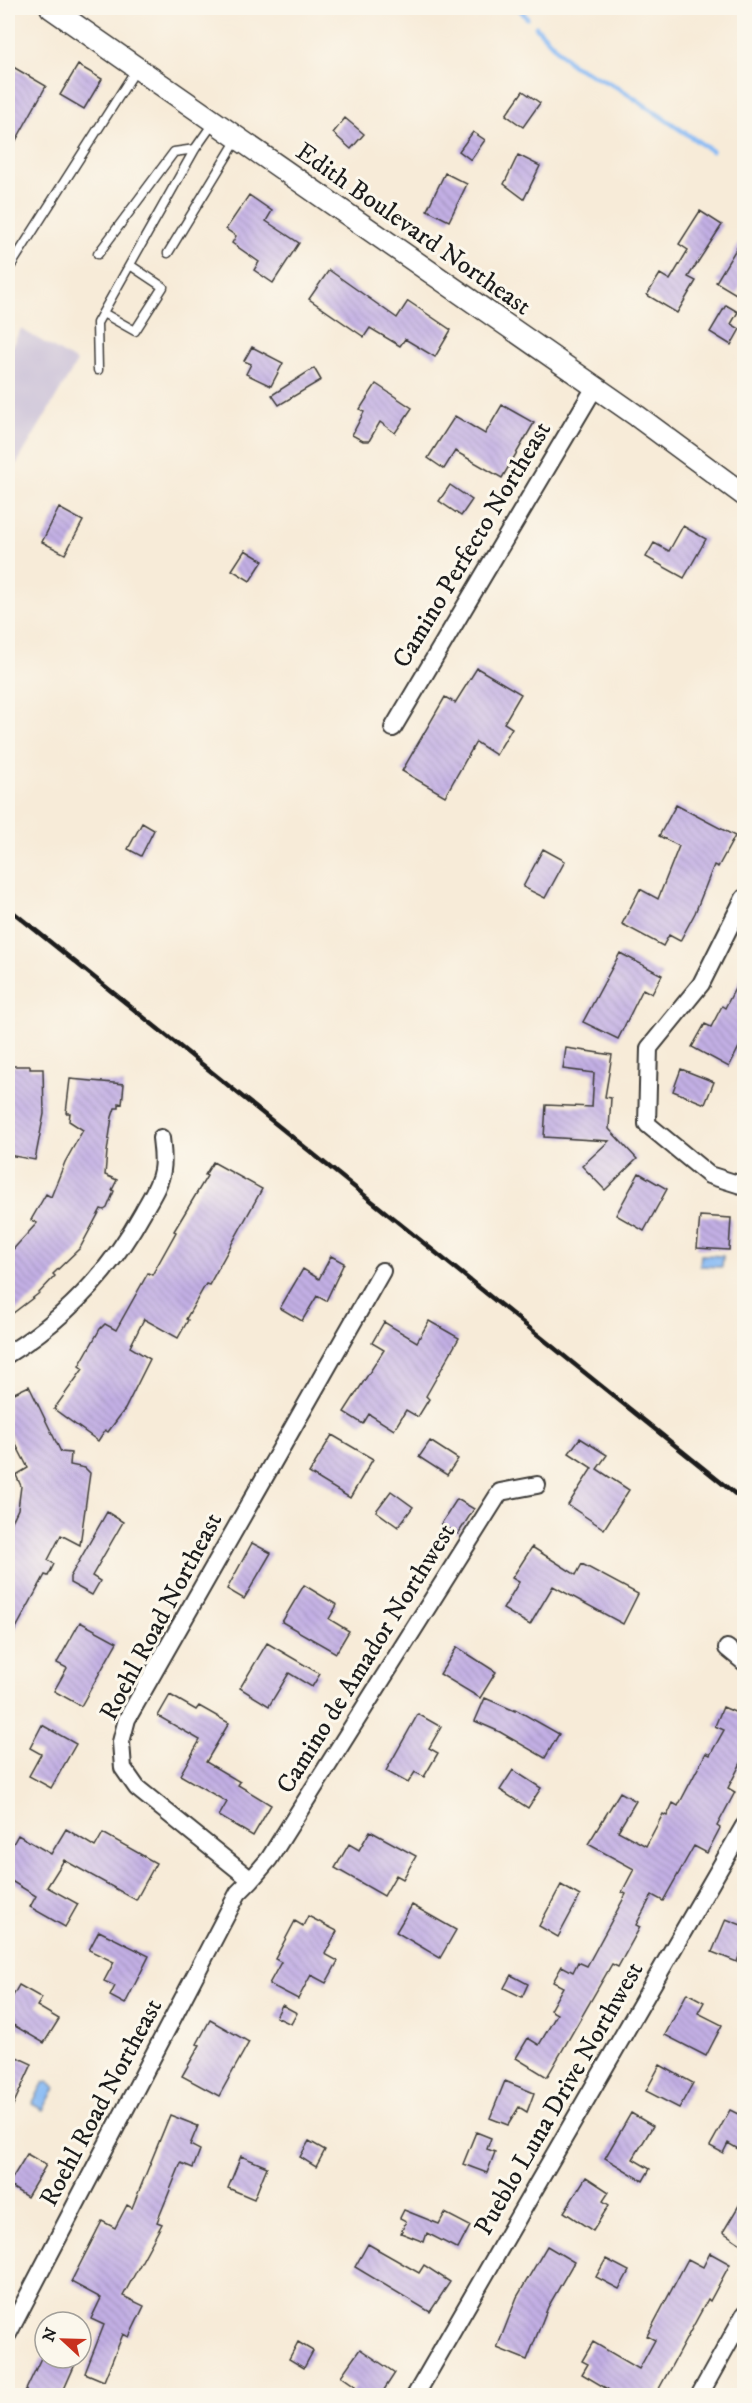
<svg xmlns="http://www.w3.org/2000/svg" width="752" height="2403" font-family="'IM FELL DW Pica',serif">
<defs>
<pattern id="building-back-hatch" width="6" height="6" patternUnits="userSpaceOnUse" patternTransform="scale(1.5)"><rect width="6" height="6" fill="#c2afe4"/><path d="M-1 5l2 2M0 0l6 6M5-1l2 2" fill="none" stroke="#a696c3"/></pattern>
</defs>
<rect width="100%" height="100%" fill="#fbf7ec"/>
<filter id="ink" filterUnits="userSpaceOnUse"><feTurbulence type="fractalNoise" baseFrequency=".0167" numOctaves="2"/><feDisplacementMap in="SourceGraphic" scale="12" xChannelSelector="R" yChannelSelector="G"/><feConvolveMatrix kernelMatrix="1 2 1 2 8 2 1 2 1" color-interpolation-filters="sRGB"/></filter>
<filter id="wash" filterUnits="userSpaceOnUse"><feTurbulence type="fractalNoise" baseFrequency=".008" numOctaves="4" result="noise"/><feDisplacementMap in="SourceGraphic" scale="24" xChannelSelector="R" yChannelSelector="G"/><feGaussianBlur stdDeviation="1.35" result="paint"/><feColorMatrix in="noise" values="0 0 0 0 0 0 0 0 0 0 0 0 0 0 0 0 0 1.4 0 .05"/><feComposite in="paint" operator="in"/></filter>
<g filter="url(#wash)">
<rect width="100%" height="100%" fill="#f7ebd8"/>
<path fill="#c9bfd7" d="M21 329 77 362 13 470 8 466V353Z"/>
<path fill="#87baf4" stroke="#526b88" stroke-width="1.5" d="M701 1255 723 1256 722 1267 700 1266Z
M48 2081 55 2088 43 2110 32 2104 44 2082 47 2083Z"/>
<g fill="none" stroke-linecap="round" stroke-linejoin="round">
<path stroke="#87baf4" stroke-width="5" d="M519 8 527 18
M536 27 572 65 619 88 712 151
M741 167 744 169"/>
</g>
<g id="blocks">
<path fill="url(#building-back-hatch)" d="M8 64 46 86 8 155Z
M78 65 102 79 84 109 60 95Z
M523 91 540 103 523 127 506 115Z
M345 118 364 134 351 149 333 133Z
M473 132 485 140 471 160 459 151Z
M518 155 540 166 524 199 504 184Z
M445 173 467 184 449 221 427 210Z
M249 195 272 211 266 221 299 243 273 283 254 270 259 262 232 243 236 236 226 229Z
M700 211 722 225 688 277 696 281 677 313 647 295 660 274 670 280 688 250 679 244Z
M744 236V280L736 294 716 282Z
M329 270 397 318 408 301 451 330 435 357 405 339 400 346 370 328 364 337 309 299Z
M726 305 738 312 731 324 740 329 731 345 710 332Z
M252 347 283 363 271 386 246 374 251 364 244 361Z
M314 368 321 380 279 405 272 395Z
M376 384 412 408 395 433 380 422 369 441H363L352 435 364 412 360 409Z
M502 405 534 423 502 478 455 451 444 469 428 458 455 416 485 434Z
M450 485 472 500 461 516 439 501Z
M59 508 83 521 65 554 42 542Z
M683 526 706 539 684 578 646 557 654 543 669 551Z
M245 550 263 561 250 581 232 570Z
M477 668 521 694 504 723 512 728 496 755 476 742 445 796 402 771 445 697 455 703Z
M676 805 735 836 718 867 714 865 695 913 680 941 669 935 663 946 622 924 640 889 658 899 679 846 659 836Z
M142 823 154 830 141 856 128 849Z
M543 849 565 861 545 898 523 887Z
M620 953 662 975 652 994 643 989 618 1039 583 1022Z
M744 971V1037L729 1067 692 1047 705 1024 711 1027 722 1006 725 1008Z
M566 1048 612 1055 605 1097 611 1098 609 1129 637 1159 605 1190 582 1166 609 1141 544 1137 546 1105 592 1107 594 1073 563 1069Z
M12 1066H30V1069H43L44 1114 35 1160 8 1155V1069H12Z
M681 1069 714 1082 705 1104 673 1091Z
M70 1079 124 1084 122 1104 119 1103V1108H115L112 1117 107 1152 105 1175 117 1180 112 1190 114 1191 107 1208 104 1210 101 1209 80 1248 53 1274 55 1276 38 1294 8 1317V1255L37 1223 31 1220 46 1194 51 1197 65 1162 83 1130 69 1121 70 1113H66Z
M213 1162 262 1189 209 1285 206 1284 186 1319 188 1320 178 1338 144 1319 130 1347 150 1359 125 1409 108 1432 105 1430 98 1441 54 1409 83 1369 79 1366 100 1329 105 1324 116 1330 148 1273 152 1275 176 1232 174 1231 207 1176 205 1175Z
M639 1173 667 1189 644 1231 616 1215Z
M700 1216 731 1218 729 1250 697 1248Z
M331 1256 344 1263 326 1301 317 1296 302 1321 280 1308 303 1269 319 1279Z
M429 1321 459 1338 426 1396 429 1399 418 1417 406 1410 394 1430 369 1414 363 1424 344 1412 384 1350 372 1343 384 1322 417 1342Z
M29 1386 61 1452 71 1453 70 1465 85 1468 90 1473 80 1545 61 1535 48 1560 54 1564 48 1576 45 1575 8 1643V1530L18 1509 21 1486 16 1475 28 1468 8 1429V1396Z
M332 1435 373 1459 350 1498 309 1473Z
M580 1438 607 1455 597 1469 629 1490 604 1529 568 1505 592 1468 569 1453Z
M430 1441 458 1459 447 1475 419 1457Z
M391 1491 413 1507 398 1527 376 1511Z
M457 1499 474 1509 458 1534 441 1524Z
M107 1512 123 1522 92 1576 100 1581 92 1595 70 1583V1577Z
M252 1543 271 1553 244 1599 227 1589Z
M532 1547 576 1575 582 1564 638 1594 623 1624 553 1586 530 1625 503 1609 519 1582 512 1578Z
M304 1585 337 1605 329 1619 349 1631 336 1653 282 1622Z
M80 1622 117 1642 81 1706 54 1691 67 1668 57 1663Z
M267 1643 320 1674 312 1687 289 1673 269 1706 240 1688Z
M457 1647 496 1672 480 1698 440 1674Z
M170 1695 196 1710 199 1706 229 1723 206 1762 240 1782 238 1785 271 1805 253 1836 219 1816 227 1802 180 1775 200 1740 158 1716Z
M485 1698 515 1711V1709L559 1734 545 1758 500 1732 475 1721Z
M723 1707 744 1716V1757L728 1788 735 1792 717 1826 720 1828 707 1853 694 1846 663 1901 652 1895 636 1925 640 1927 618 1967 612 1964 547 2077 516 2058 528 2038 539 2045 557 2014 550 2010 563 1987 553 1982 562 1966 573 1972 578 1962 587 1966 626 1894 622 1892 634 1869 588 1844 620 1792 636 1801 618 1831 646 1846 663 1814 667 1816 673 1803 678 1806 706 1753 710 1755 724 1730 715 1726Z
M418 1714 441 1727 429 1748 438 1753 424 1777 415 1772 408 1783 386 1771Z
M42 1725 76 1744 51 1788 29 1776 41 1754 30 1748Z
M513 1770 541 1788 528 1808 500 1790Z
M66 1829 95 1847 103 1833 156 1863 136 1900 64 1860 47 1887 78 1904 65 1927 30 1907 36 1896 8 1879V1853L18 1835 51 1854Z
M370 1831 416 1856 403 1879 396 1875 384 1896 335 1868 349 1844 359 1850Z
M561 1885 580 1896 558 1937 539 1926Z
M412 1905 456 1930 440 1958 396 1932Z
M308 1916 337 1931 325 1954 338 1961 326 1983 311 1975 298 1999 269 1984 281 1962 275 1959 295 1921 303 1926Z
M726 1919 744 1926V1943L737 1962 712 1952Z
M99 1931 149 1956 125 2004 110 1996 115 1986 104 1981 114 1962 89 1950Z
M511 1975 528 1984 522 1997 504 1988Z
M19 1985 42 1998 37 2006 59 2019 44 2043 8 2022V2005Z
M687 1993 704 2002 698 2013 722 2025 706 2056 665 2035Z
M282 2005 297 2013 291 2024 276 2017Z
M210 2020 249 2042 219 2096 182 2076 200 2045 197 2044Z
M8 2053 32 2064 8 2116Z
M660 2065 693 2083 679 2108 646 2091Z
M505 2081 534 2093 527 2112 519 2107 508 2125 490 2118Z
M730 2110 744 2117V2137L738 2149 728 2143 723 2153 710 2146Z
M631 2113 653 2126 633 2159 650 2169 643 2181 605 2158Z
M170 2115 198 2126 190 2145 200 2150 193 2168 181 2163 157 2222 162 2224 123 2296 144 2306 129 2337 123 2334 104 2381 85 2373 104 2325 91 2319 101 2298 71 2282 102 2221 115 2228 127 2205 132 2208Z
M476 2132 491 2138 487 2149 495 2152 487 2173 463 2164Z
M309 2141 325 2150 316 2167 300 2157Z
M27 2154 46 2165 27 2197 8 2185Z
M241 2156 267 2167 254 2199 228 2188Z
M586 2177 609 2192 603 2201 609 2205 593 2231 564 2212Z
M744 2197V2246L723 2232Z
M404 2210 439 2224 445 2213 470 2226 458 2249 427 2233 424 2242 401 2233 406 2221 400 2218Z
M368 2244 419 2273 424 2265 450 2282 430 2312 355 2267Z
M547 2246 574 2262 548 2307 527 2360 497 2348 517 2297Z
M710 2253 730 2264 710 2301 708 2299 655 2396H619L582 2374 588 2364 582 2361 593 2342 639 2369 655 2340 647 2336 688 2259 703 2267Z
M606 2259 629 2271 619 2289 596 2277Z
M298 2342 313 2351 304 2368 289 2359Z
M360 2349 395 2373 380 2396H349L355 2386 341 2376Z
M41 2358H68L76 2362 61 2396H23Z"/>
</g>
</g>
<g filter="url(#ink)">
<use href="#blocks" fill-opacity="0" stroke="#3d3b38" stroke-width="1.5"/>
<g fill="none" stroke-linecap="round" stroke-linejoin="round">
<g stroke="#3d3b38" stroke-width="11">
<path id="service" d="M168 253 238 138
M98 254 174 152 195 149
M8 270 137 68
M103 313 135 331 163 287 130 265
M98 370 97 323 195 149 214 122"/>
</g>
<g stroke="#3d3b38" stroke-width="20">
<path id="minor" d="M393 728 595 387
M744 898 701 984 649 1048 647 1124 709 1175 744 1186
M8 1354C65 1319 111 1270 143 1212 150 1199 160 1185 162 1170 164 1159 162 1148 161 1138
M727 1648 744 1662
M251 1880 269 1859 500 1492 537 1485
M8 2334 238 1893 251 1880 137 1788 123 1768 121 1742 127 1719 382 1271
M415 2396 744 1826
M699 2396 744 2315"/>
</g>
<g stroke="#3d3b38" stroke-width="24">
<path id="tertiary" d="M51 8 637 416 744 495"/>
</g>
<use href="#service" stroke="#fff" stroke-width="8"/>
<use href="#minor" stroke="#fff" stroke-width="16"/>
<use href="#tertiary" stroke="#fff" stroke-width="21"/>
<path stroke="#1c1c1c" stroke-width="4.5" d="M8 908 744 1501"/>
</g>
</g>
<g text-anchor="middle" stroke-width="6" stroke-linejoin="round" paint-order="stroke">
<g font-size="26" fill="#1c1c1c" stroke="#fbf7ec">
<text transform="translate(414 228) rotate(35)" y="9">Edith Boulevard Northeast</text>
<text transform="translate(471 544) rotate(-59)" y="9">Camino Perfecto Northeast</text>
<text transform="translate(160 1616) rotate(-62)" y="9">Roehl Road Northeast</text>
<text transform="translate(365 1658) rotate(-58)" y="9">Camino de Amador Northwest</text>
<text transform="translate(558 2098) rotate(-60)" y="9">Pueblo Luna Drive Northwest</text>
<text transform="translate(100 2102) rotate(-62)" y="9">Roehl Road Northeast</text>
</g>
</g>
<rect width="752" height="2403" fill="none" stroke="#fbf7ec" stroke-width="30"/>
<g transform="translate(63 2340) rotate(292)"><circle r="28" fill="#fbf7ec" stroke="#a29f99" stroke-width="1.5"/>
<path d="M0-4.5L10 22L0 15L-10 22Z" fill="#c8321e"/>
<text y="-9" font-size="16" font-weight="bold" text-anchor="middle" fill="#1c1c1c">N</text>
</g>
</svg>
